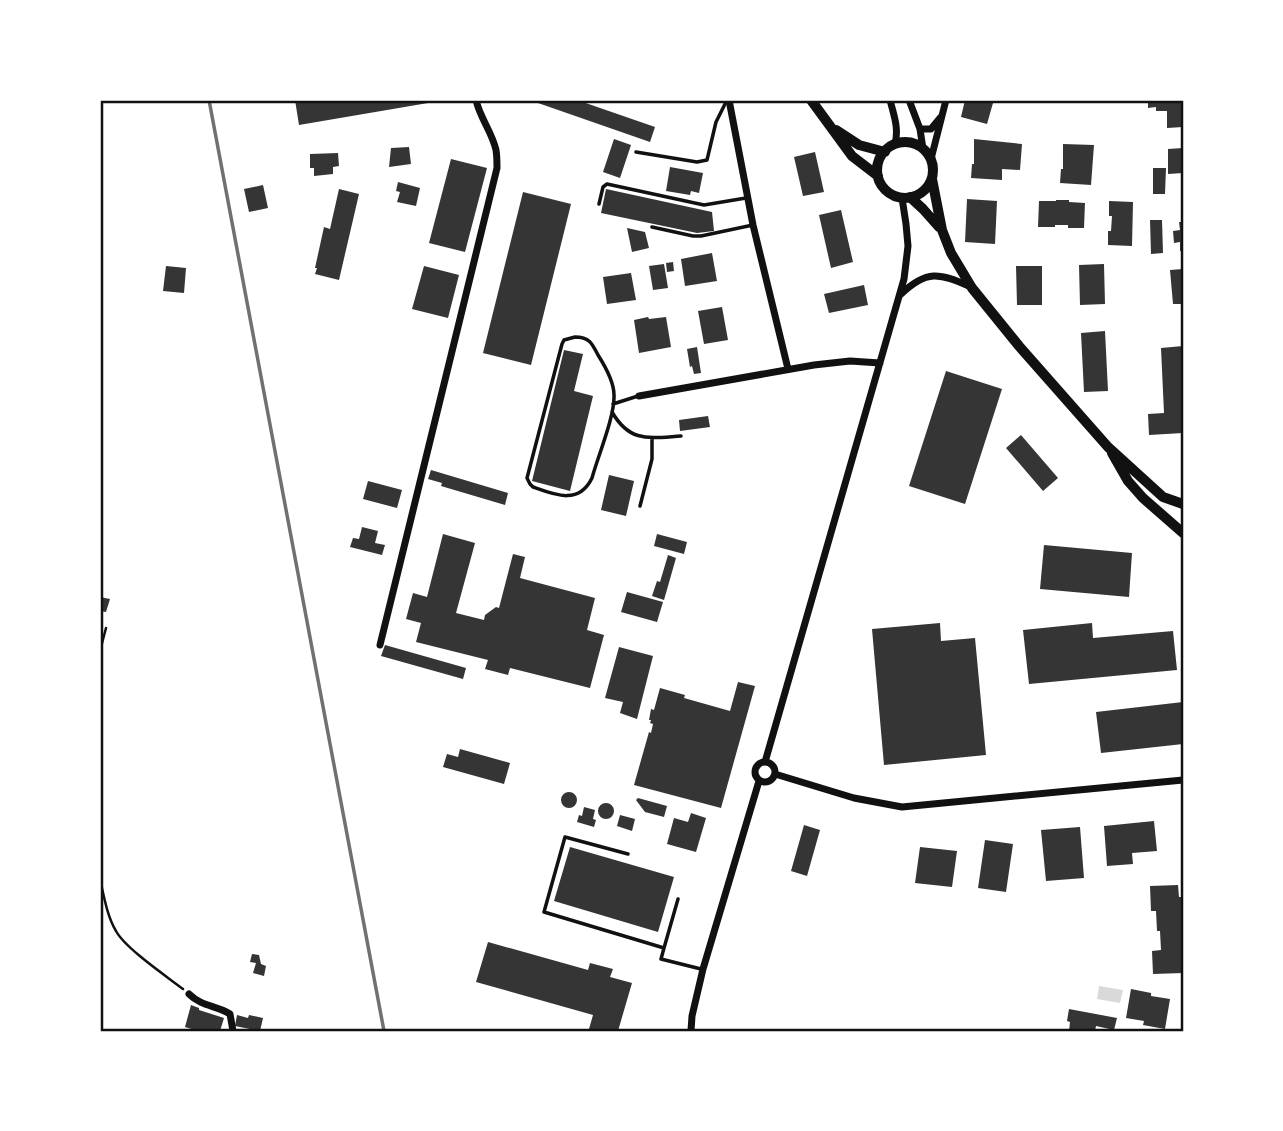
<svg xmlns="http://www.w3.org/2000/svg" width="1283" height="1131" font-family="'Work Sans',sans-serif">
<rect width="100%" height="100%" fill="#fff"/>
<path fill="#d9d9d9" d="M1099 986 1123 990 1120 1003 1097 999Z"/>
<path fill="#353535" d="M295 100H427L428 103 299 125Z
M541 100H577L655 127 650 142 538 103Z
M965 100H982L993 103 987 124 961 117Z
M1148 100H1183V127L1167 128V111H1156V107L1148 108Z
M614 139 631 145 620 178 603 172Z
M974 139 1022 144 1020 170 1002 169V180L971 178 972 164H974Z
M1063 144 1094 145 1091 185 1060 183 1061 169H1063Z
M409 147 411 164 389 167 391 148Z
M1183 148V173L1168 174V149Z
M815 152 824 192 803 196 794 157Z
M338 153 339 166 333 167V174L314 176V168H310V154Z
M451 159 487 168 465 252 429 243Z
M670 167 703 173 699 193 691 191 690 195 666 191Z
M1153 168H1166L1165 194H1153Z
M398 182 420 188 416 206 397 202 400 192 396 191Z
M263 185 268 208 249 212 244 189Z
M339 189 359 194 339 280 315 274 317 268H315L324 227 330 229Z
M606 189 712 212 714 231 697 233 601 213Z
M523 192 571 204 531 365 483 353Z
M967 199 997 201 995 244 965 242Z
M1056 200H1069V202L1085 203 1084 228H1068V225H1055V227H1038L1039 201H1056Z
M1109 201 1133 202 1132 246 1108 245V231H1111L1112 216H1109Z
M841 210 853 262 831 268 819 215Z
M1150 220H1162L1163 253 1151 254Z
M1179 222H1183V251H1180V242L1174 243 1173 231 1180 230Z
M627 228 645 232 649 248 632 252Z
M712 253 717 281 685 286 681 259Z
M673 262 674 271 667 272 666 263Z
M664 264 668 288 653 290 649 266Z
M1104 264 1105 304 1080 305 1079 265Z
M166 266 186 268 184 293 163 291Z
M424 266 459 275 448 318 412 309Z
M1016 266H1042V305H1017Z
M1183 269V304H1173L1170 270Z
M631 273 636 300 607 304 603 277Z
M864 285 868 305 829 313 824 294Z
M722 307 728 340 704 344 698 311Z
M648 317 649 319 666 317 671 347 639 353 634 320Z
M1105 331 1108 391 1084 392 1081 333Z
M1183 346V433L1149 435 1148 414 1164 413 1161 348Z
M697 347 701 373 694 374 692 366 690 367 687 349Z
M564 350 583 354 574 391 593 396 570 491 532 481Z
M946 371 1002 389 965 504 909 486Z
M708 416 710 427 680 431 679 420Z
M1021 435 1058 478 1043 491 1006 448Z
M431 470 508 493 505 505 441 486 442 483 428 479Z
M609 475 634 481 626 516 601 510Z
M368 481 402 490 397 508 363 499Z
M362 527 378 531 375 543 385 545 382 555 350 547 353 538 359 539Z
M443 534 475 543 456 613 484 620 485 615 496 607 499 608 513 554 525 557 520 578 595 598 587 630 604 635 590 688 510 668 508 675 485 669 488 660 416 642 421 623 406 619 413 593 427 597Z
M657 534 687 542 684 554 654 546Z
M1044 545 1132 553 1129 597 1040 589Z
M668 555 676 558 664 600 652 596 657 581 660 582Z
M627 592 663 602 657 622 621 612Z
M100 597 110 599 106 612 100 611Z
M940 623 941 641 975 638 986 755 884 765 872 629Z
M1092 623 1093 638 1173 631 1177 670 1029 684 1023 630Z
M385 645 466 668 463 679 381 656Z
M619 647 653 656 637 719 620 713 623 702 605 698Z
M738 682 755 686 721 808 634 785 649 732 651 733 653 724 650 723 651 720H649L651 709 654 710 660 688 685 695 684 698 730 711Z
M1183 702V744L1101 753 1096 712Z
M460 749 510 763 504 784 443 767 447 754 458 757Z
M561 800a8 8 0 1 1 16 0a8 8 0 1 1-16 0Z
M638 798 667 806 664 817 645 812 636 800Z
M598 811a8 8 0 1 1 16 0a8 8 0 1 1-16 0Z
M584 807 595 810 593 819 596 820 594 827 577 822 579 815 582 816Z
M691 813 706 818 696 852 667 844 674 818 688 822Z
M620 815 635 819 632 831 617 826Z
M1154 821 1157 851 1132 853 1133 864 1107 866 1104 826Z
M804 825 820 830 807 876 791 871Z
M1080 827 1084 878 1046 881 1041 830Z
M985 840 1013 844 1006 892 978 888Z
M570 847 674 877 658 932 554 901Z
M920 847 957 851 952 887 915 883Z
M1178 885 1179 897H1183V973L1153 974 1152 951 1161 950 1160 931H1157L1156 911H1151L1150 886Z
M488 942 588 970 590 963 613 969 610 977 632 983 618 1031H597L589 1029 593 1015 476 982Z
M252 954 259 955 261 964 266 966 264 976 253 973 256 963 250 962Z
M1131 989 1151 993V996L1170 999 1165 1029 1143 1025 1144 1021 1126 1018Z
M191 1005 199 1008V1010L224 1018 220 1031H198L185 1027Z
M1069 1009 1117 1018 1114 1030 1096 1026 1095 1031H1069L1070 1022 1067 1021Z
M237 1015 248 1018 249 1015 263 1018 260 1031 235 1026Z"/>
<g fill="none" stroke-linecap="round" stroke-linejoin="round">
<path stroke="#111" stroke-width="2.5" d="M100 651 106 628
M100 879C104 896 107 916 116 931 125 948 166 976 183 989"/>
<path stroke="#111" stroke-width="3.5" d="M636 152 697 162 707 160 716 122 727 100
M599 204 603 187 607 184 704 205 746 198
M652 227 693 236H701L753 225
M575 337C589 337 592 343 598 355 605 366 614 381 614 395 615 416 598 456 592 478 579 505 555 495 533 487L530 484 527 478 562 344 564 340Z
M613 404 638 396
M612 412C630 443 649 438 681 436
M640 506 652 459V438
M628 854 565 837 544 912 664 948 678 899
M664 948 661 959 701 969"/>
<path stroke="#111" stroke-width="7" d="M729 100 753 225 788 369
M890 100C894 116 899 128 895 144
M909 100 920 129 923 149
M920 129H931L940 118
M931 159 946 100
M900 295C927 269 939 273 971 287
M639 396 814 365 850 361 880 363
M380 645 497 168C497 162 497 156 496 150 492 132 480 118 476 100
M755 772a10 10 0 1 1 20 0a10 10 0 1 1-20 0Z
M765 762 904 279 908 246 906 224 902 198
M775 774 854 798 902 807 1183 780
M189 994C202 1007 216 1005 230 1014L233 1031
M691 1031 692 1016 703 969 759 781"/>
<path stroke="#111" stroke-width="10" d="M811 100 852 156 878 176
M836 130 859 145 885 152
M877 170a28 28 0 1 1 56 0a28 28 0 1 1-56 0Z
M932 179 942 230 951 253 972 288 1019 346 1108 447 1163 497 1183 504
M910 197 923 209 939 227
M1112 453 1128 481 1143 498 1183 533"/>
<path stroke="#707070" stroke-width="3.5" d="M209 100 384 1031"/>
</g>
<rect width="1283" height="1131" fill="none" stroke="#ffffff" stroke-width="203"/>
<rect x="102" y="102" width="1080" height="928" fill="none" stroke="#111" stroke-width="2.5"/>
</svg>
